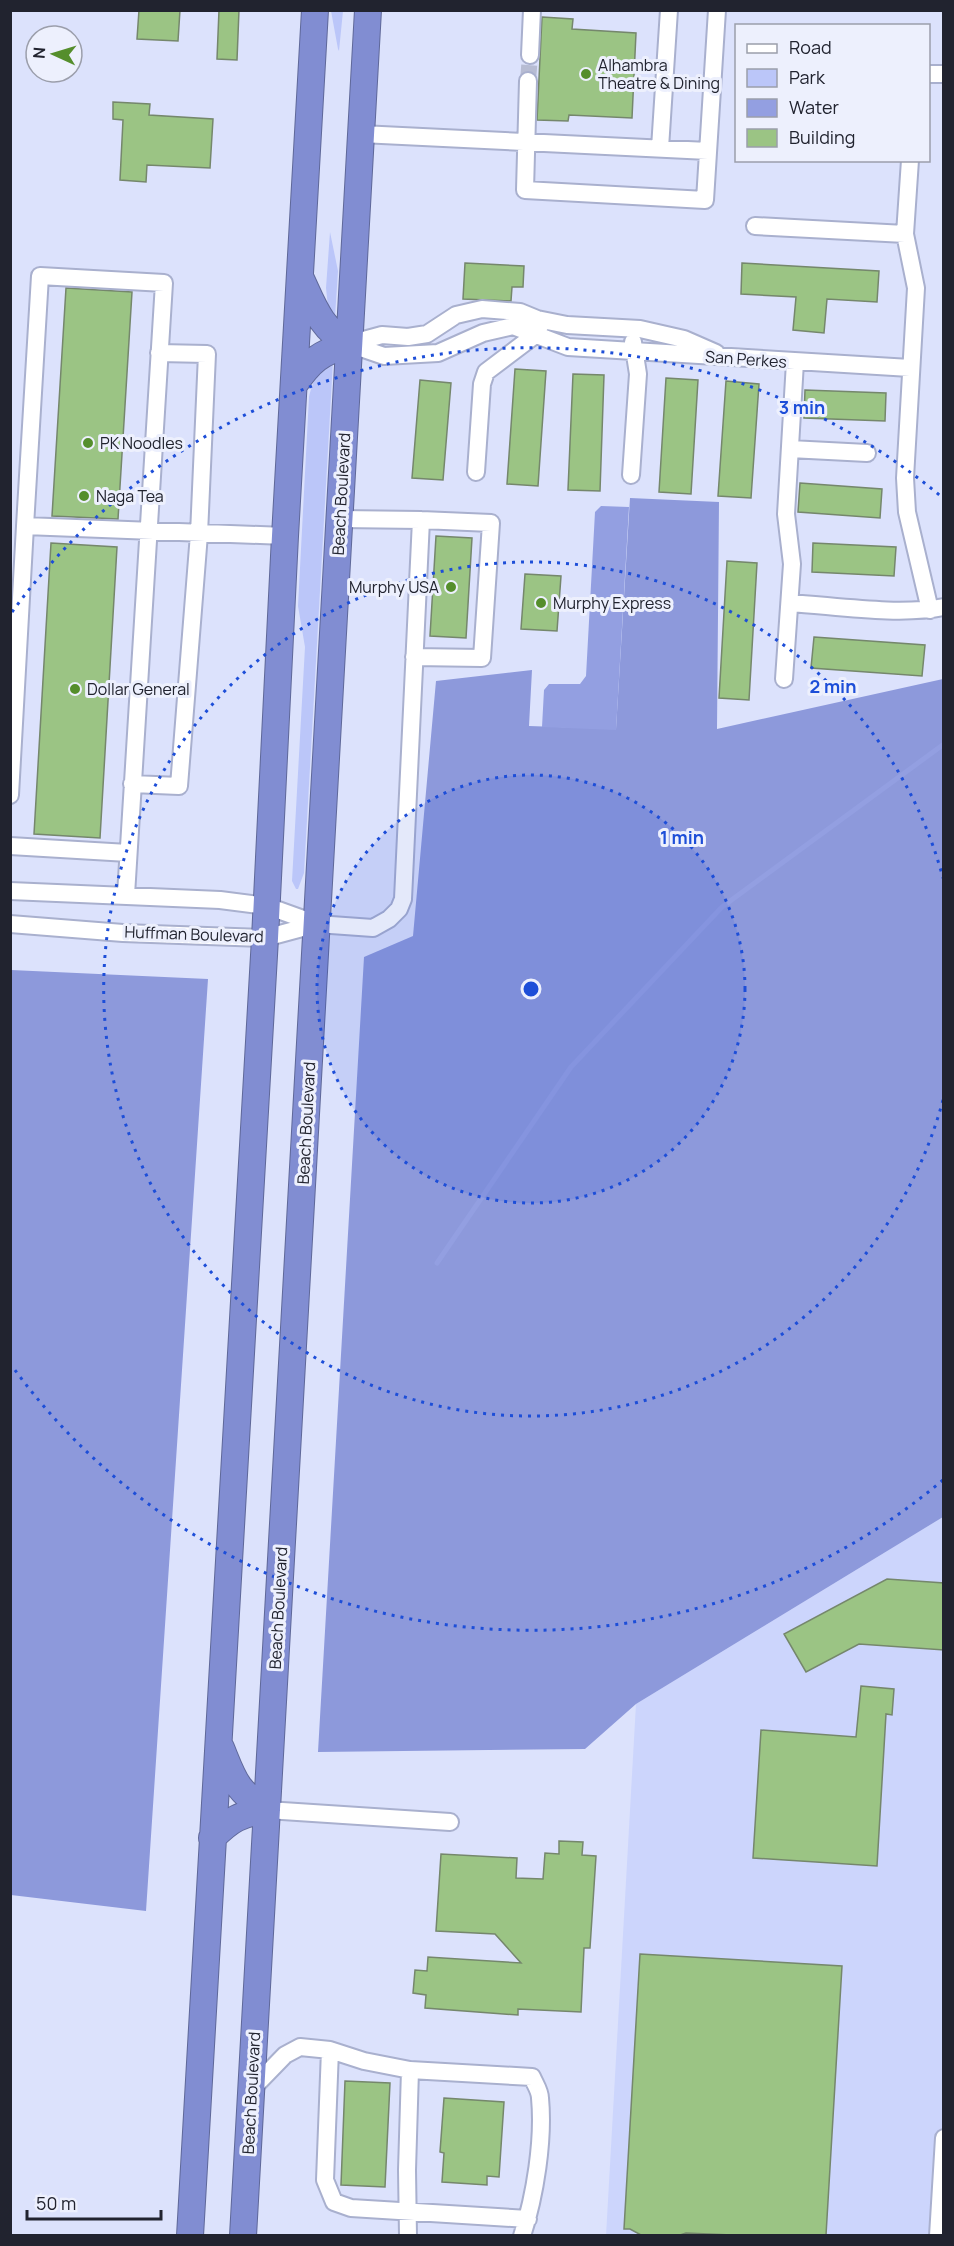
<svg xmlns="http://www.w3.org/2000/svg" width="954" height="2246" font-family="Manrope,sans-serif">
<rect width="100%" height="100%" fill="#dce2fc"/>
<path fill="#ccd5fc" d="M943 1517V2235L606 2236 636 1704Z"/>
<path fill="#bbc6f9" d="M331 11H343L339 51 338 49Z
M330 232 338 271 335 317 328 307 326 288Z
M333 361 304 873 298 889H296L292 881 305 647 298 606 309 397C313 381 318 368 333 361Z"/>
<path fill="#8d99db" d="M630 498 719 502 717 729 943 679V1517L636 1704 585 1749 318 1752 364 957 413 936 436 681 532 670 529 726 616 729Z
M11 970 208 979 146 1911 11 1895Z"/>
<path fill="#939fe1" d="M601 506 629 507 616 730 542 727 544 690 549 684H580L586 676 595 512Z"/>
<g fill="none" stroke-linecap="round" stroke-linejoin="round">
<path stroke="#939fe1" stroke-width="5" d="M437 1263 571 1067 722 907 944 744"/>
</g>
<path fill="#9bc484" stroke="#75876c" stroke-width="1.5" d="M139 10H180L178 41 137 39Z
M219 10H239L237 60 217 59Z
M542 17 573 19 572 29 636 33 632 118 569 115 568 121 537 120Z
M113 102 150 104 149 115 213 119 210 168 147 165 146 182 120 180 123 120 113 119Z
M465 263 524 266 523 287H512L511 301 463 299Z
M742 263 879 271 877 302 827 299 824 333 793 330 796 297 741 294Z
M66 288 132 292 118 519 52 516Z
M515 369 546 371 538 486 507 484Z
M573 374 604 375 600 491 568 490Z
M666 378 698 380 691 494 659 492Z
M420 380 451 383 443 480 412 478Z
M726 381 759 384 751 498 718 496Z
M805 390 886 393 885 421 804 418Z
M800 483 882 489 880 518 798 512Z
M436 536 472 538 466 638 430 636Z
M51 543 117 547 100 838 34 834Z
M813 543 896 547 894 576 812 572Z
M727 561 757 563 749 700 719 698Z
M525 574 561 576 557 631 521 629Z
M814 637 925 645 922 676 811 668Z
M887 1579 944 1583V1650L859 1644 806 1672 784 1634Z
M861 1686 894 1689 892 1715 886 1714 877 1866 753 1858 761 1730 856 1737Z
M559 1841 583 1842 582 1855 596 1856 590 1948H584L581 2012 518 2009V2015L425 2008 426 1995 413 1993 415 1970 427 1971 428 1957 521 1963 495 1934 436 1931 441 1854 517 1858 516 1878 543 1879 545 1853 559 1854Z
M640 1954 842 1966 826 2235H732L686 2233 680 2235H641L630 2229H624Z
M345 2081 390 2083 385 2187 341 2185Z
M444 2098 504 2102 499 2177 487 2176V2185L442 2182 444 2153 440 2152Z"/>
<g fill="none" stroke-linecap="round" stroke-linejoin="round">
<path stroke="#b7bcd3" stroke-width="16" stroke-dasharray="16 8" stroke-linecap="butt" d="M528 81 530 55"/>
<g stroke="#a9b0ce" stroke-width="20">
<path id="minor" d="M530 55 532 10
M928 74H944
M528 81 525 190 705 200 717 10
M361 134 708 151
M660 148 669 10
M910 160 905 234 916 288 905 478 907 512 930 610
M755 226 905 234
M349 344 384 356 438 353 483 333 513 326 568 347 910 368
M349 344 382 335 408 337 427 334 456 315 482 309 520 312 537 319 567 325 640 329 684 339 716 353
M790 449 867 453
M476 472 482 384 486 372 535 335 539 329
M631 475 638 374 633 342
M25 526 40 276 164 283 126 895
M790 603C837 606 898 616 944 607
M414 657 482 658 491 523 421 520
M784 679 792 564 786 514 795 362
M132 784 179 786 199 534 207 354 159 353
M10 795 25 526 285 536
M10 846 128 853
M10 891 220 900 267 906 317 924 373 928 389 919 399 909 403 899 421 520 340 519
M10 924 123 933 265 938 317 924
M267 1810 450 1822
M330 2050 325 2180 334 2202 351 2208 528 2219
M251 2090 285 2055 300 2047 330 2050 364 2061 410 2070
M408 2236 407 2170 410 2070 532 2077C535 2084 540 2091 540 2098 544 2140 535 2196 522 2236
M938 2236 944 2138"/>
</g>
<g stroke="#5f6899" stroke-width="28">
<path id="highway" d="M301 279C314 307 321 329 349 344
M294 385C311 360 320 353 349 344
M221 1748C234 1780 236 1791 267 1810
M212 1838C231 1819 240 1814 267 1810
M190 2236 265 938 285 536 315 10
M243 2236 368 10"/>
</g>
<use href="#minor" stroke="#fff" stroke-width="16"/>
<use href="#highway" stroke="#818dd2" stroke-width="26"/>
</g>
<circle cx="531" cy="989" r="214" fill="#1d4ed8" fill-opacity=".12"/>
<g fill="none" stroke="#1d4ed8" stroke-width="3" stroke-dasharray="3 6">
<circle cx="531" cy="989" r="214"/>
<path d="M943 1100A427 427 0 1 1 943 878"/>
<path d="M943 1480A641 641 0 0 1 12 1366M12 612A641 641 0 0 1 943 498"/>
</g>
<g fill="#558e2c" stroke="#edf0fd" stroke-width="2">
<circle cx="586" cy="74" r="6"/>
<circle cx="88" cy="443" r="6"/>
<circle cx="84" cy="496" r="6"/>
<circle cx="451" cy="587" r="6"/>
<circle cx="541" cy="603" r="6"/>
<circle cx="75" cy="689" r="6"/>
</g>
<g text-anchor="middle" stroke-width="6" stroke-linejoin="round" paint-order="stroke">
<g font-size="16" fill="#21232f" stroke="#edf0fd" text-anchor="start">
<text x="598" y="71">Alhambra<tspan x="598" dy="18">Theatre &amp; Dining</tspan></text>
<text x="100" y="449">PK Noodles</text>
<text x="96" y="502">Naga Tea</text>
<text x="439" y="593" text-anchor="end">Murphy USA</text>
<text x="553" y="609">Murphy Express</text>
<text x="87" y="695">Dollar General</text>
</g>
<g font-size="16" fill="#21232f" stroke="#edf0fd">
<text transform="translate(746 359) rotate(4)" y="6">San Perkes</text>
<text transform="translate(341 494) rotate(-87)" y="6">Beach Boulevard</text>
<text transform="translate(194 934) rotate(2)" y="6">Huffman Boulevard</text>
<text transform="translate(306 1123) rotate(-87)" y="6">Beach Boulevard</text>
<text transform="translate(278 1608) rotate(-87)" y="6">Beach Boulevard</text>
<text transform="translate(251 2093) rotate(-87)" y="6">Beach Boulevard</text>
</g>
</g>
<circle cx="531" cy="989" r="9" fill="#1d4ed8" stroke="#edf0fd" stroke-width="3"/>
<g font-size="18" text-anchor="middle" font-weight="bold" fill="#1d4ed8" stroke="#edf0fd" stroke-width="6" stroke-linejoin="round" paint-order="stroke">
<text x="802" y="414">3 min</text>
<text x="833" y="693">2 min</text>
<text x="682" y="844">1 min</text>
</g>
<rect width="954" height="2246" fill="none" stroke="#21232f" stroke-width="24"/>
<rect x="735" y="24" width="195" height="138" fill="#edf0fd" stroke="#9b9eab" stroke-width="1.5"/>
<rect x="747" y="44" width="30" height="9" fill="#ffffff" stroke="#9b9eab" stroke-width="1.5"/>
<text x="789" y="54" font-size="18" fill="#21232f">Road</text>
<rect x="747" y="69" width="30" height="18" fill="#bbc6f9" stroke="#9b9eab" stroke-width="1.5"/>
<text x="789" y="84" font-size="18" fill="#21232f">Park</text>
<rect x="747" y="99" width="30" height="18" fill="#939fe1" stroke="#9b9eab" stroke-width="1.5"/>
<text x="789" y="114" font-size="18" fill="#21232f">Water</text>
<rect x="747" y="129" width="30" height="18" fill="#9bc484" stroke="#9b9eab" stroke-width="1.5"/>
<text x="789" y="144" font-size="18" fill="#21232f">Building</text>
<g transform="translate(54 54) rotate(274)"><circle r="28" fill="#edf0fd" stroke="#9b9eab" stroke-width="1.5"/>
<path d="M0-4.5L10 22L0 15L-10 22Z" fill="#558e2c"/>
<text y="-9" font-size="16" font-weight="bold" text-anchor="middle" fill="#21232f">N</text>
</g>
<path d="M27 2210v9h134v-9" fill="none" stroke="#21232f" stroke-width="3"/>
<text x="36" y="2210" font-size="18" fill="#21232f" stroke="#edf0fd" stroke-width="4.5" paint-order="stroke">50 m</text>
</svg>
